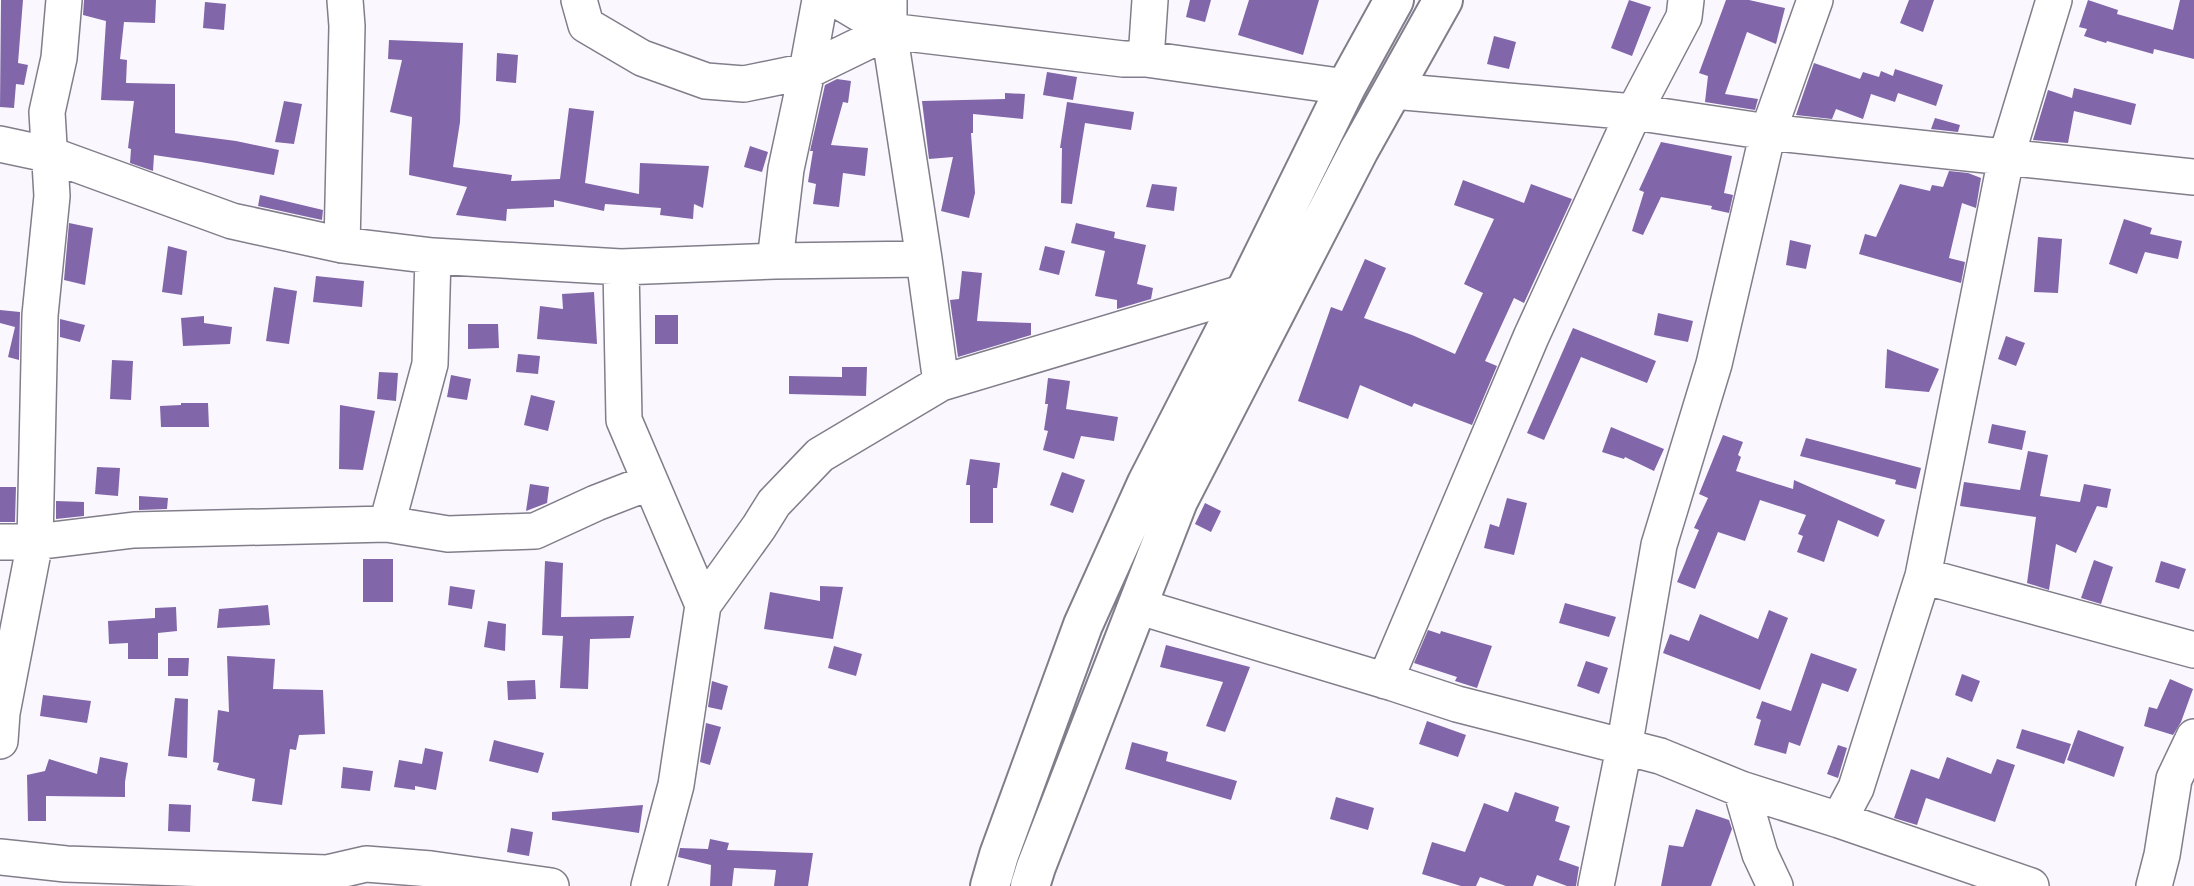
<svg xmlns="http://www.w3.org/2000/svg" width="2194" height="886" font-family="Rubik,sans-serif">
<rect width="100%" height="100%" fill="#faf8fe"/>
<path fill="#8166a9" d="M1 0H23L18 63 28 65 24 85 16 84 14 108 0 107Z
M84 0H156L155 23 124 22 120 59 127 60 126 83 175 84V133L236 141 279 150 274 175 201 162 154 155 153 171 130 163 131 149 128 148 134 101 101 100 106 21 83 15Z
M1190 0H1211L1205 22 1186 17Z
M1249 0H1319L1303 55 1238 35Z
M1629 0 1651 7 1632 56 1611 48Z
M1726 0H1749L1785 8 1776 44 1747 32 1725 94 1758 99 1755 110 1705 102 1708 76 1699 73Z
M1909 0H1934L1923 32 1900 23Z
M2088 0 2118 10 2117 14 2173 30 2180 0H2194V59L2154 49 2153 54 2107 41 2106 43 2084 36 2087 29 2079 27Z
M205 2 226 4 224 30 203 28Z
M1494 36 1516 42 1509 69 1487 64Z
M389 40 463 43 460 122 453 167 512 175 511 181 560 179 569 108 594 111 585 183 639 194 640 163 709 166 703 208 694 204 693 219 660 215 661 208 605 204 604 211 554 200V207L507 209 506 221 456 215 467 187 409 175 412 117 390 112 402 60 388 59Z
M497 53 518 55 516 83 496 81Z
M1814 63 1860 79 1863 72 1879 77 1881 71 1893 76 1895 69 1943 85 1936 106 1898 93 1895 102 1871 94 1863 119 1836 109 1832 119 1796 115Z
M1047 72 1077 77 1073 100 1043 95Z
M837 79 851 81 848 103 843 102 831 145 868 148 865 176 843 173 839 207 813 204 816 184 808 182 813 151H810L825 85Z
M2074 88 2136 104 2131 125 2074 111 2068 143 2033 140 2048 90 2072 98Z
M1005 93 1025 94 1023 119 973 114V133H971L975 193 969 218 941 211 953 157 929 159 922 101 1005 99Z
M284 101 302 104 294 144 275 142Z
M1067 102 1134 112 1131 130 1085 123 1072 204 1061 203 1062 148H1060Z
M1935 118 1960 125 1958 132 1931 129Z
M1661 142 1732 156 1724 193 1733 195 1729 213 1711 209 1712 206 1661 197 1643 235 1632 231 1644 192 1639 190Z
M750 146 768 152 762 172 744 167Z
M1949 171 1968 173 1981 178 1976 208 1962 203 1949 258 1965 262 1961 283 1859 254 1865 234 1876 237 1900 184 1930 191 1932 185 1943 187Z
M1463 180 1524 203 1531 184 1572 199 1524 303 1514 298 1485 361 1497 366 1472 425 1414 403 1412 407 1360 385 1348 419 1298 401 1331 307 1342 311 1365 259 1386 268 1364 318 1412 335 1455 354 1483 293 1464 284 1494 219 1454 205Z
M1152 184 1177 187 1174 211 1146 207Z
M260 195 323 210 322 220 258 206Z
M2124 219 2152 228 2150 234 2182 241 2178 259 2145 252 2137 274 2109 264Z
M69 223 93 228 85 285 64 280Z
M1076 223 1115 232 1114 238 1146 245 1137 284 1153 288 1151 299 1117 309V300L1095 296 1105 251 1071 243Z
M2038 237 2062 239 2058 293 2034 292Z
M1790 240 1811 245 1806 269 1786 265Z
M168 246 187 251 182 295 162 292Z
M1045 246 1065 251 1059 275 1039 270Z
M962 271 982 273 977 321 1031 323V335L958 357 950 300 959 299Z
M316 276 364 281 362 307 313 302Z
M274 287 297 291 289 344 266 341Z
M594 292 597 344 537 339 540 306 563 309 562 294Z
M0 310 20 312 19 360 8 357 15 327 0 323Z
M1658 313 1693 321 1688 342 1654 335Z
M655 315H678V344H655Z
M204 316V323L232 327 230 344 183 346 181 318Z
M60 319 85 325 80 342 60 337Z
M468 324H498L499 348 468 349Z
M1573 328 1656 361 1647 383 1581 357 1544 440 1527 433Z
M2006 336 2025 343 2016 366 1998 359Z
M1887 349 1939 369 1929 392 1885 388Z
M518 354 540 356 538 374 516 372Z
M112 360 133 361 131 400 110 399Z
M842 367H867L866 396 789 394V376L842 377Z
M379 372 398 373 396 401 377 399Z
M451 375 471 379 467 400 447 397Z
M1048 378 1070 381 1066 409 1118 417 1114 441 1081 436 1074 459 1043 450 1048 431 1044 430 1048 404H1045Z
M531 395 555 401 548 431 524 425Z
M181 403H208L209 427H161L160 406 181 405Z
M340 405 375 411 363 470 339 469Z
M1992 424 2026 431 2022 450 1988 443Z
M1611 427 1664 449 1654 471 1625 457 1624 459 1602 452Z
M1723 435 1743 442 1738 455 1741 457 1736 471 1793 489 1794 480 1885 520 1878 537 1838 520 1824 562 1797 552 1803 536 1798 534 1806 515 1760 500 1745 541 1718 532 1695 589 1677 582 1699 530 1694 528 1708 498 1699 494Z
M1806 438 1921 468 1916 489 1895 484 1896 480 1800 456Z
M2028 451 2048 455 2040 496 2080 502 2084 484 2111 489 2107 508 2097 506 2076 553 2056 544 2049 590 2027 583 2036 517 1960 506 1964 482 2020 490Z
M970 459 1000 463 997 488H993V523H970V485H966Z
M97 467 120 468 118 496 95 494Z
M1062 472 1085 480 1073 513 1050 505Z
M530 484 549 487 547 503 526 511Z
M0 487H16L15 522H0Z
M139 496 168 498 167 509 139 510Z
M1507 498 1527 503 1514 555 1484 548 1490 524 1499 527Z
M56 501 84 502V516L56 519Z
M1205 503 1221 511 1211 532 1195 524Z
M363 559H393V602H363Z
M2094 560 2113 567 2101 604 2081 598Z
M545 561 563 563 561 617 634 616 630 638 590 639 588 689 560 688 563 636 542 635Z
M2161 561 2186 569 2179 589 2155 582Z
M450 586 475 590 472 609 448 605Z
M820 586 843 587 833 639 764 629 770 592 820 601Z
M1565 603 1616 617 1609 637 1559 623Z
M268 605 270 625 217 628 219 609Z
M176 607 177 631 158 633V659H128V643L109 644 108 621 155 618V608Z
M1769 610 1788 618 1760 690 1663 653 1670 634 1689 641 1700 614 1758 639Z
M488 621 506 624 505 651 484 647Z
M1428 630 1440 634 1441 631 1492 646 1477 688 1455 681 1457 677 1414 663Z
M1166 645 1250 667 1225 732 1206 726 1223 682 1160 667Z
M834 646 862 654 856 676 828 668Z
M1811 653 1857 669 1848 692 1822 683 1800 746 1789 742 1786 754 1754 745 1761 720 1756 718 1762 701 1791 711Z
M227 656 275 659 273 689 323 690 325 734 299 735 296 750 290 749 282 805 252 801 255 779 217 770 219 763 213 762 218 710 229 712Z
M168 658H189L188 676H168Z
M1586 661 1608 668 1599 694 1577 686Z
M1962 674 1980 681 1972 702 1955 695Z
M2170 679 2193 689 2181 722 2173 735 2144 726 2149 707 2157 709Z
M535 680 536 699 508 700 507 681Z
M712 681 728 686 722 710 708 707Z
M43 695 91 701 87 723 40 716Z
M175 698 188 699 187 758 168 756Z
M1427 721 1466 735 1458 757 1419 744Z
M706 723 721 727 710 765 700 762Z
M2022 729 2071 744 2064 764 2016 748Z
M2078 730 2124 747 2114 777 2067 760Z
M494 740 544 753 538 773 489 761Z
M1132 742 1168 752 1166 761 1237 781 1231 800 1125 769Z
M1838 745 1847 748 1838 778 1827 774Z
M425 748 443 752 436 790 415 786V790L394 787 399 760 422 764Z
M100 757 128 763 125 782V797L46 796V821H28L27 775 45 771 49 759 97 774Z
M1947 757 1991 774 1997 759 2015 765 1995 822 1926 798 1917 825 1894 818 1911 769 1939 779Z
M343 767 373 771 370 791 341 788Z
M1515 792 1559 807 1555 821 1570 826 1559 860 1579 867 1576 886H1567L1537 875 1533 886H1506L1480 877 1476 886H1461L1422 874 1432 842 1465 852 1484 803 1508 812Z
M1336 797 1374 808 1368 830 1330 819Z
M169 804 191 805 190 832 168 831Z
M643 805 639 833 552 820V812Z
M1696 809 1729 820 1732 829 1711 886H1661L1669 845 1683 847Z
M511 828 533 832 529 856 507 852Z
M710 839 729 843 727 850 813 853 808 886H774L776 870 734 868 732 886H710L711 865 678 857 680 848 708 849Z"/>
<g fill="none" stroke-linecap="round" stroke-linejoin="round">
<g stroke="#817d8a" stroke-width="38">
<path id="minor" d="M579 0 586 25 642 58 706 81 744 84 807 71 889 31
M837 0 889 31 1123 59H1146L1346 87
M889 0V31L924 259 941 383
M1146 59 1150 0
M1393 91 1634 112 1768 132 2194 177
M0 144 51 155 232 221 342 245 433 256 621 267 775 261 924 259
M342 245 347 26 345 0
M775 261 786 169 807 71 820 0
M621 267 624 420 703 605
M387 524 430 364 433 256
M0 542H35L134 530 387 524 448 534 535 531 596 503 650 482
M1923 576 2194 650
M1137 606 1393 683 1457 704 1660 756 1741 789 1839 820 2031 886
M1385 681 1531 337 1634 112 1684 17 1686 0
M0 741 2 713 35 542 40 315 52 196 47 112 59 58 64 0
M1741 789 1760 854 1775 886
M1839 820 1856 788 1923 576 2006 158 2054 0
M0 857 66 864 327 873 366 864 431 869 551 886
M649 886 676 785 703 605 759 527 774 503 820 455 941 383 1245 292
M1596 886 1624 748 1659 545 1714 364 1768 132 1815 0
M2154 886 2162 855 2174 779 2194 737"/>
</g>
<g stroke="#817d8a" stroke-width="42">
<path id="major" d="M990 886 999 855 1083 625 1147 483 1245 292 1346 87 1394 0
M1030 886 1036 867 1178 501 1359 150 1443 0"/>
</g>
<use href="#minor" stroke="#fff" stroke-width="35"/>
<use href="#major" stroke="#fff" stroke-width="38"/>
</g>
</svg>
